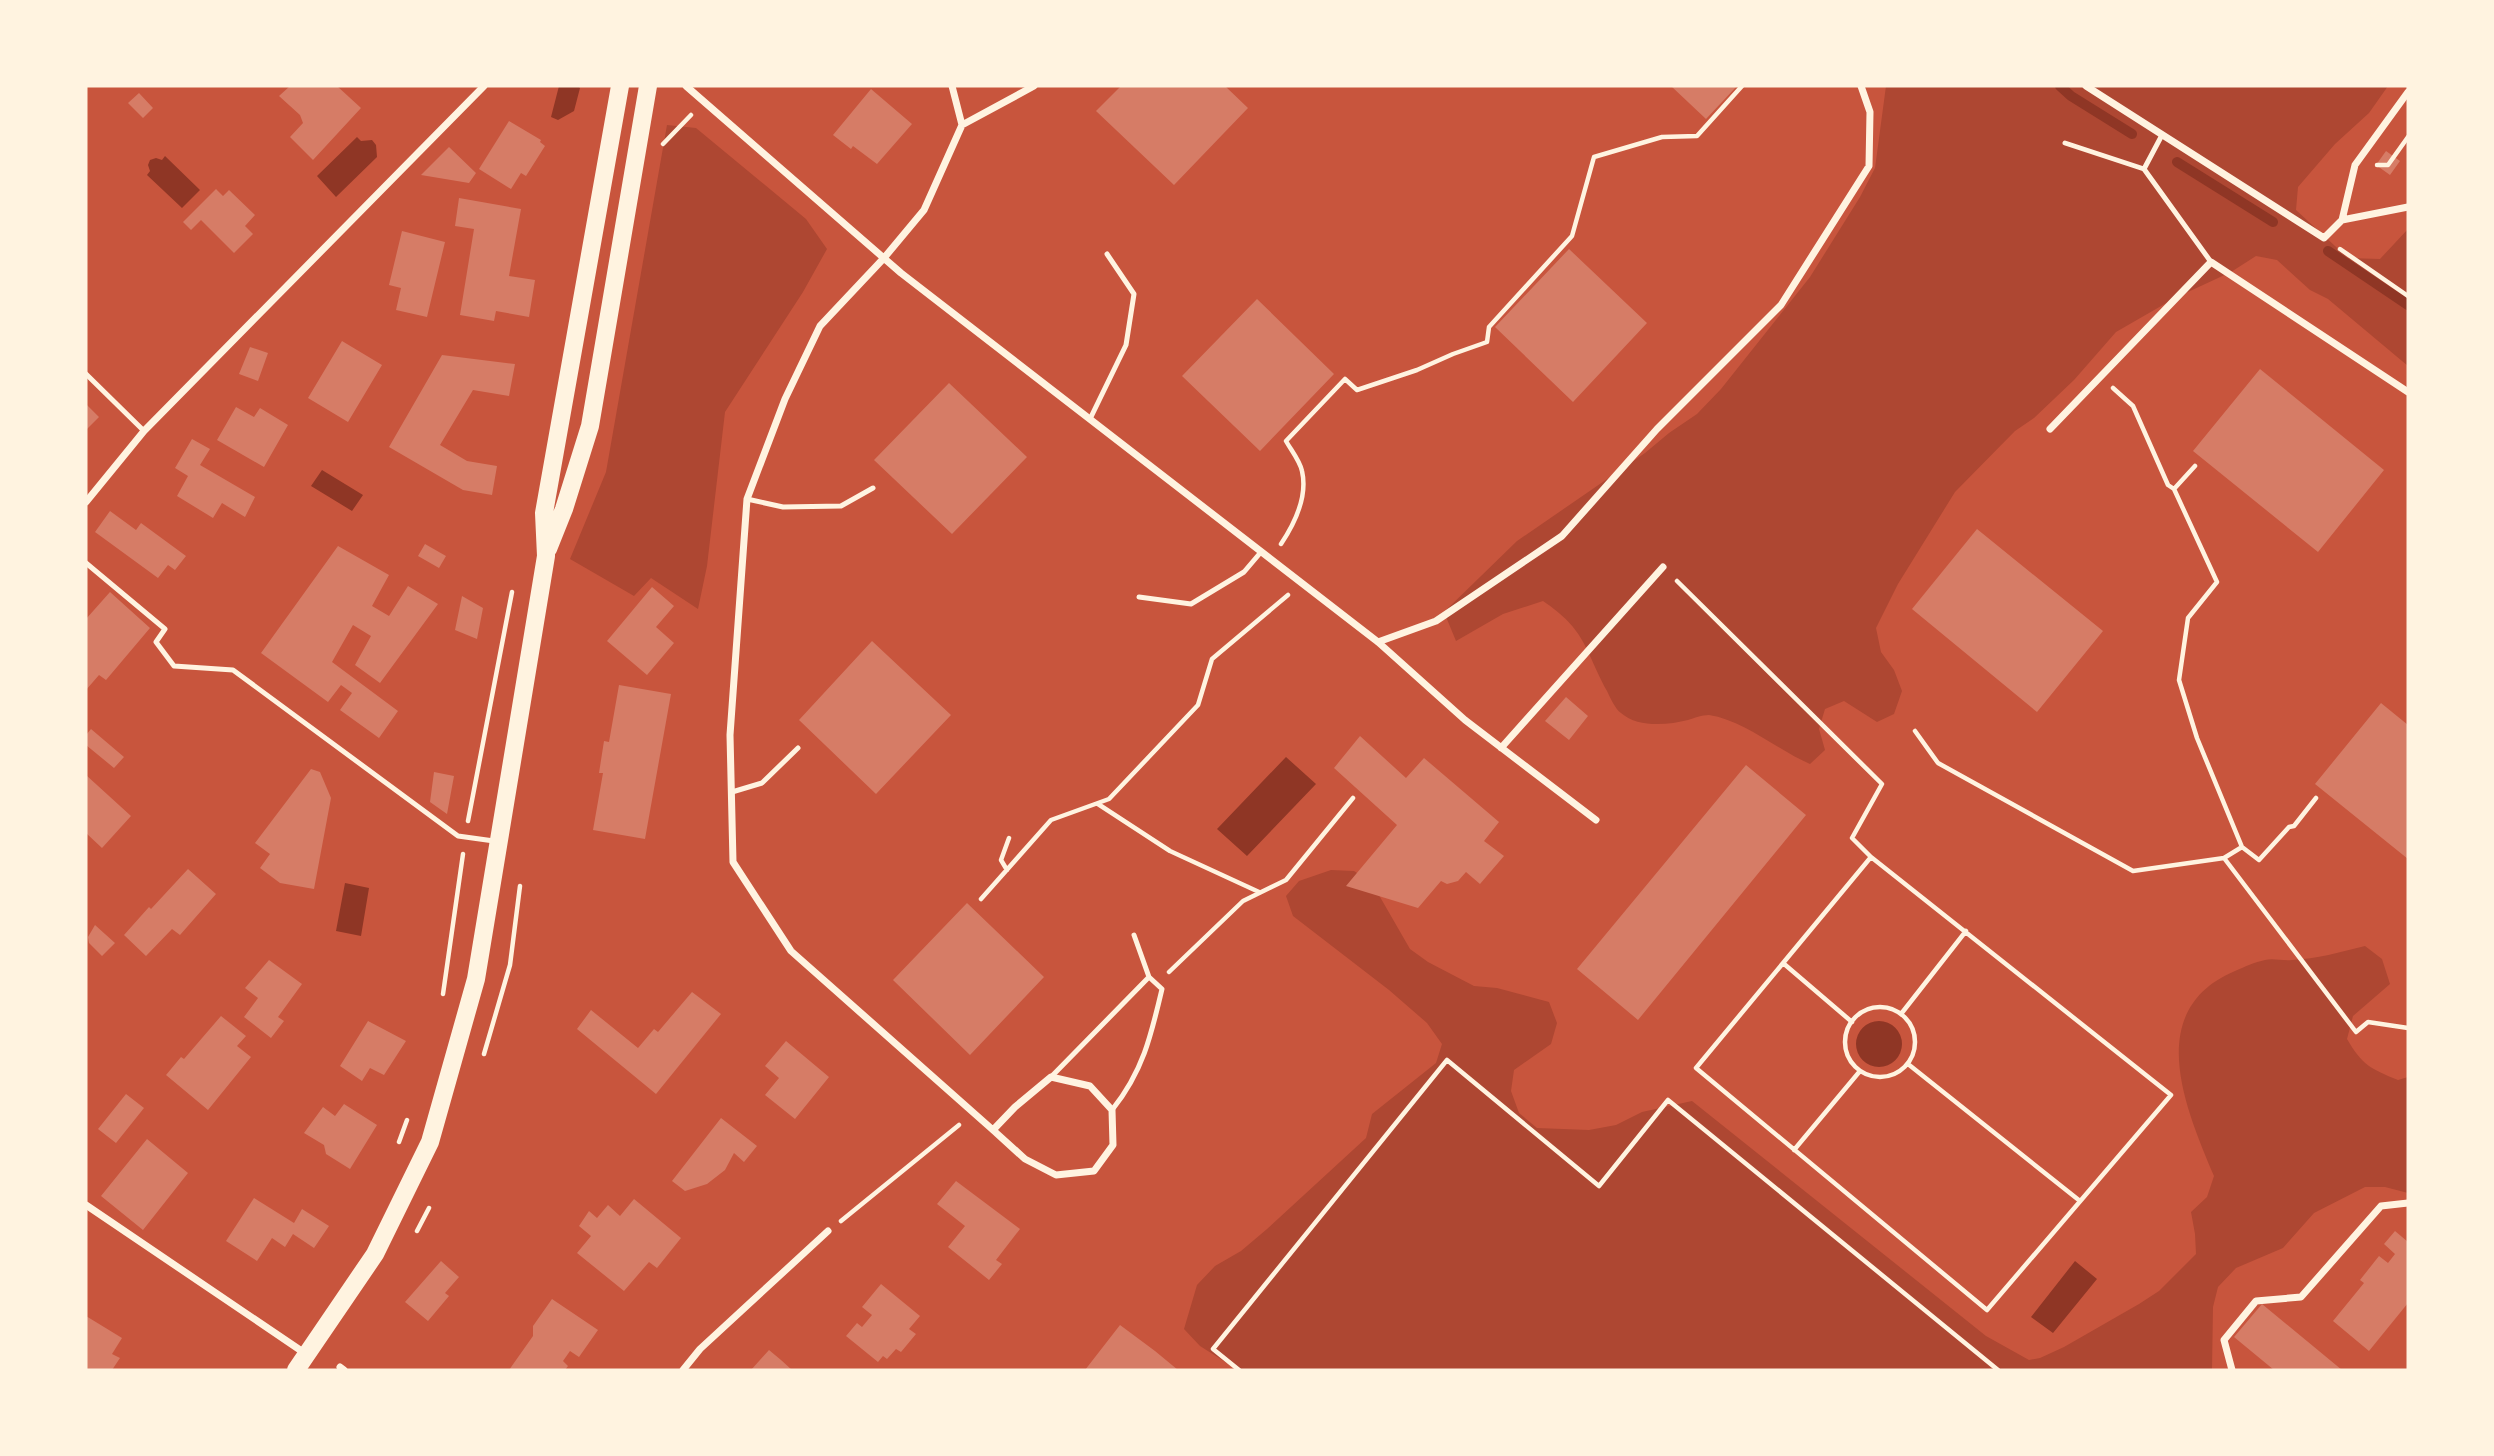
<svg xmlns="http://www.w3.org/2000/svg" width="2494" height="1456" font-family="'PT Sans Narrow',sans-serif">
<rect width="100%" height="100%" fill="#c8553d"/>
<path fill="#ae4732" d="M1886 86H2388L2369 113 2335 144 2298 187 2296 210 2348 258 2380 259 2408 229V366L2328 299 2310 290 2277 260 2256 256 2231 272 2175 298 2116 332 2074 380 2034 418 2015 431 1955 492 1898 584 1876 628 1881 652 1894 670 1902 691 1894 714 1877 722 1844 701 1825 709 1819 729 1825 750 1810 764C1778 750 1743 720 1709 715 1702 715 1694 718 1688 720 1668 725 1638 728 1621 713 1615 709 1610 697 1607 691 1584 648 1586 630 1543 601L1503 614 1456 641 1444 612 1517 541 1645 453 1669 433 1697 414 1721 389 1810 277 1860 197 1875 168Z
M667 125 696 128 806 219 827 249 803 292 725 412 707 566 698 609 651 578 634 596 570 559 606 472Z
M1331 870 1354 871 1372 883 1410 949 1428 962 1474 986 1497 988 1549 1002 1557 1023 1551 1044 1514 1070 1511 1091 1519 1113 1537 1128 1589 1130 1616 1125 1642 1112 1692 1101 1986 1336 2029 1360 2040 1358 2064 1347 2139 1304 2159 1291 2196 1254 2195 1234 2191 1212 2207 1197 2214 1176C2185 1107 2143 1010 2235 971 2244 967 2255 962 2265 960 2273 958 2283 961 2292 960 2316 959 2341 952 2365 946L2382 959 2390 984 2353 1016 2347 1039C2362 1065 2371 1069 2398 1080L2408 1077V1193L2385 1187H2365L2314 1213 2283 1248 2236 1268 2218 1287 2213 1307 2212 1370H1238L1200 1346 1184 1329 1197 1285 1215 1266 1241 1251 1267 1229 1366 1138 1372 1114 1436 1063 1442 1044 1427 1023 1389 990 1293 916 1286 896 1299 881Z"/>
<path fill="#8f3625" d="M559 86H578L580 88 574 111 558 120 551 117Z
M357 137 361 141 372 140 376 145 377 157 336 197 317 176Z
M165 156 200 190 182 208 147 175 150 171 148 165 150 160 156 158 162 160Z
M322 470 363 495 352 511 311 486Z
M1286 757 1316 784 1247 856 1217 829Z
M345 883 369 888 361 936 336 931Z
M1856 1044a23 23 0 1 1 46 0a23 23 0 1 1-46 0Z
M2075 1261 2097 1279 2053 1333 2031 1317Z"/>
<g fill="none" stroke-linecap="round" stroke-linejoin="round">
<path stroke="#8f3625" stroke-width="10" d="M2060 86 2071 96 2132 134
M2177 162 2273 222
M2328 251 2408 305"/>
</g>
<path fill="#d67c66" d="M290 86H337L361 108 313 160 290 137 303 123 300 115 279 96Z
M1121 86H1225L1248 108 1174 185 1096 111Z
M1671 86H1737L1706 119Z
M871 89 912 124 877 164 853 146 851 149 833 135Z
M139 93 153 108 143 118 128 103Z
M509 121 541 140 540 142 545 146 526 176 521 173 511 189 479 169Z
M449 147 476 173 469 183 421 175Z
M2386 151 2400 161 2390 175 2376 165Z
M216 189 223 196 229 190 255 215 245 226 253 234 234 253 201 220 191 230 183 222Z
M459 198 521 209 509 276 535 280 529 317 496 311 494 321 460 315 474 229 455 226Z
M402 231 445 242 427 317 396 310 401 288 389 285Z
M1569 249 1647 323 1573 402 1495 327Z
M1257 299 1334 374 1260 451 1182 376Z
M342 341 382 365 348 422 308 398Z
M250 347 268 353 258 381 239 374Z
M442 355 515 364 509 396 473 390 440 445 467 461 497 466 492 495 463 490 389 447Z
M2260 369 2384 470 2318 552 2193 451Z
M949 383 1027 457 952 534 874 460Z
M86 404 99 417 86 430Z
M236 407 254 417 260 408 288 425 264 467 217 440Z
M192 439 210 449 200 465 255 497 245 517 222 503 213 518 177 496 188 476 175 468Z
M110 511 136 530 141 523 186 556 175 570 168 565 158 578 95 532Z
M1977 529 2103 631 2037 712 1912 609Z
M425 544 446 556 439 568 418 556Z
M338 546 389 575 372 606 389 616 408 586 438 604 380 683 355 665 371 636 353 625 332 662 398 711 379 738 340 710 352 693 341 685 328 702 261 653Z
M652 587 674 606 656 627 674 643 647 675 607 641Z
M110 592 150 628 106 680 99 675 86 690V619Z
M462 596 483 608 477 639 455 630Z
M872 641 951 715 876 794 799 720Z
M619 685 671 694 645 839 593 830 603 773H599L604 741 609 742Z
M1566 697 1588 716 1569 740 1545 721Z
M2381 703 2408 725V859L2315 784Z
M91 729 124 757 114 768 86 745V735Z
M1360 736 1406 778 1424 758 1499 822 1484 841 1504 856 1480 884 1466 872 1458 881 1447 884 1441 881 1418 908 1346 886 1397 825 1334 768Z
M1746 765 1806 815 1638 1020 1577 969Z
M311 769 320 772 331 798 314 889 280 883 260 868 270 854 255 843Z
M434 772 454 776 447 814 430 802Z
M86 775 131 816 102 848 86 833Z
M188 869 216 894 180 935 172 929 146 956 124 935 149 907 151 909Z
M967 903 1044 977 970 1055 893 980Z
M95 925 115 943 102 956 89 943 88 937Z
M269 960 302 984 278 1017 284 1021 271 1038 244 1017 258 998 245 988Z
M692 992 721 1014 656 1094 577 1029 591 1010 638 1048 654 1029 658 1032Z
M221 1016 246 1036 237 1046 251 1057 208 1110 166 1075 181 1057 184 1059Z
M368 1021 406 1041 384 1075 370 1068 362 1081 340 1066Z
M786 1041 829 1077 795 1119 765 1095 779 1078 765 1066Z
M126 1094 144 1108 116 1143 98 1129Z
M344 1104 377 1125 350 1169 326 1154 324 1145 304 1133 323 1107 335 1116Z
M721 1118 757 1146 744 1162 734 1153 725 1170 707 1184 685 1191 672 1181Z
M147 1139 188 1173 143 1230 101 1196Z
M956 1181 1020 1229 996 1260 1002 1264 989 1280 948 1247 965 1226 937 1204Z
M254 1198 294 1223 302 1209 329 1226 314 1248 293 1234 285 1247 272 1238 257 1261 226 1241Z
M634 1199 681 1238 657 1268 649 1262 624 1291 577 1253 591 1236 579 1226 589 1211 597 1218 608 1205 620 1216Z
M2395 1231 2408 1242V1303L2369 1351 2333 1321 2364 1283 2360 1280 2379 1256 2388 1263 2395 1254 2384 1244Z
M441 1261 459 1277 445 1293 449 1296 428 1321 405 1302Z
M881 1284 920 1316 909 1329 916 1334 901 1352 896 1349 887 1359 883 1356 878 1362 846 1336 857 1323 862 1327 872 1315 862 1307Z
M552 1299 598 1330 579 1357 570 1351 563 1361 568 1366 565 1370H509L533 1336V1326Z
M2262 1304 2342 1370H2274L2234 1337Z
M86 1316 122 1338 112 1354 120 1358 112 1370H86Z
M1120 1325 1155 1351 1178 1370H1085Z
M769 1350 781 1360 792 1370H751Z"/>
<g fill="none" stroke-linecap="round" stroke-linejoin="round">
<path stroke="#fff3e0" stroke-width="4.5" d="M663 144 691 115
M2377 165H2388L2408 137
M2340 249 2408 296
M2113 388 2133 406 2168 485 2174 489 2195 466
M2174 489 2217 582 2188 618 2179 680 2197 738 2242 847
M1281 544C1295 523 1308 497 1302 471 1300 461 1291 450 1286 441L1345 379 1357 390 1417 370 1453 354 1487 342 1489 327 1572 236 1594 157 1662 137 1697 136 1742 86
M1677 581 1882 784 1852 838 1871 857
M1915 731 1938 763 2133 871 2224 858 2242 847 2259 860 2289 827 2294 826 2316 798
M1098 804 1170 851 1259 892
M468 821 512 592
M1871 857 2171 1095 1987 1310 1696 1068Z
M2224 858 2356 1032 2368 1022 2408 1028
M1007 870 1001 860 1009 838
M981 899 1051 820 1109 799 1198 705 1212 659 1288 595
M1783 963 1852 1022
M1169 972 1243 901 1286 880 1353 798
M443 994 463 854
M1845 1042a35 35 0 1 1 70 0a35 35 0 1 1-70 0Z
M1901 1014 1966 931
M484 1054 510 965 520 886
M1908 1064 2080 1201
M399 1142 407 1120
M1794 1150 1860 1071
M841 1221 959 1125
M417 1231 429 1208
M1239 1370 1213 1349 1447 1060 1599 1186 1668 1100 1998 1370"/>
<path stroke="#fff3e0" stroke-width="5" d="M2162 135 2144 169 2211 262
M2065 143 2144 169
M86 374 144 431
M1090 419 1126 345 1134 294 1107 254
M747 499 783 507 841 506 873 488
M86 563 165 629 156 642 174 666 233 670 458 836 494 841
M1139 597 1191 604 1244 572 1261 552
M732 792 762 783 798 748
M1051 1077 1149 977 1134 935
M1112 1110C1143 1071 1151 1036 1162 989L1149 977"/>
<path stroke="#fff3e0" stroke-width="7" d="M686 86 901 273 1378 642 1465 720 1596 820
M952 86 962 125 924 210 884 258 820 326 785 399 747 499 730 735 733 862 791 951 993 1130 1025 1159 1056 1175 1094 1171 1113 1145 1112 1110 1090 1086 1051 1077 1015 1107 993 1130
M2086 86 2324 238 2342 220 2355 165 2408 92
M962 125 1034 86
M2342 220 2408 207
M2050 429 2211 262 2408 392
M86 502 144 431 484 86
M1378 642 1436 621 1562 536 1657 429 1781 305 1869 166 1870 112 1861 86
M1501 748 1663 567
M86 1205 306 1354
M340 1367 344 1370
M683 1370 700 1349 828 1231
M2232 1370 2224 1340 2256 1301 2301 1297 2381 1206 2408 1203"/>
<path stroke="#fff3e0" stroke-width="18" d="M548 549 564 509 590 426 648 86
M296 1370 375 1254 430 1142 476 979 546 556 544 513 620 86"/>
</g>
<rect width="2494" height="1456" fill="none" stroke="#fff3e0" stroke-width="175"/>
</svg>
